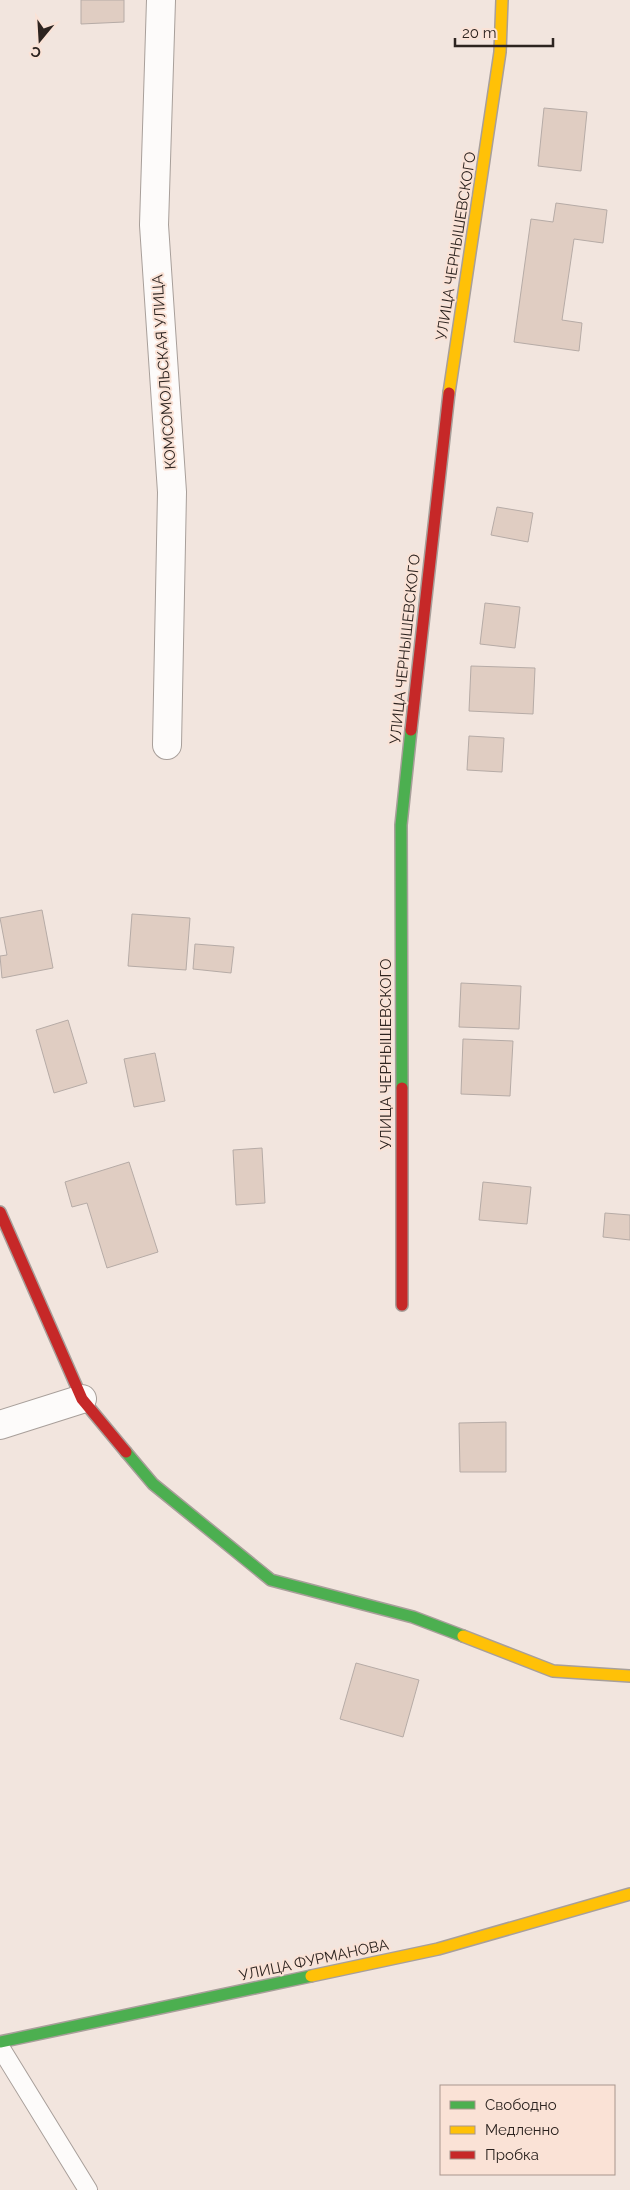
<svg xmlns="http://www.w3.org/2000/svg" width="630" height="2190" font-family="Raleway,sans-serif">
<rect width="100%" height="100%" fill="#f2e5de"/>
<path fill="#e0cdc2" stroke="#b6aba6" d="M81 0H124V22L81 24Z
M544 108 587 112 581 171 538 166Z
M556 203 607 210 603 243 574 239 562 320 582 323 579 351 514 342 531 219 553 222Z
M497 507 533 513 528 542 491 535Z
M485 603 520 607 515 648 480 644Z
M471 666 535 668 533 714 469 711Z
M469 736 504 738 502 772 467 770Z
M42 910 53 968 2 978 0 956 7 955 0 918Z
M132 914 190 918 186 970 128 966Z
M195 944 234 947 231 973 193 969Z
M461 983 521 986 519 1029 459 1027Z
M68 1020 87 1083 54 1093 36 1030Z
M463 1039 513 1041 510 1096 461 1094Z
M155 1053 165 1101 134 1107 124 1059Z
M262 1148 265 1203 236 1205 233 1150Z
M129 1162 158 1252 107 1268 87 1203 72 1207 65 1182Z
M483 1182 531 1187 527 1224 479 1220Z
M605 1213 630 1215V1240L603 1237Z
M506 1422V1472H460L459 1423Z
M356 1663 419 1680 403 1737 340 1719Z"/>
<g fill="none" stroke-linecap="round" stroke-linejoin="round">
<g stroke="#a89f9a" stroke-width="20">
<path id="lane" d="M0 2047 88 2190"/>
</g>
<g stroke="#a89f9a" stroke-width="30">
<path id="street" d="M161 0 154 225 172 492 167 745
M0 1425 82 1399"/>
</g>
<g stroke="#a89f9a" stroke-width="14">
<path id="fast" d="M402 1088 401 825 411 730
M126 1452 153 1484 271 1580 413 1617 463 1636
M0 2042 311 1976"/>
</g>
<g stroke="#a89f9a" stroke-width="14">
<path id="slow" d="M449 393 500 52 502 0
M463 1636 553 1671 630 1676
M311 1976 438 1949 630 1894"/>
</g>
<g stroke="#a89f9a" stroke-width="14">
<path id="jam" d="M411 730 449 393
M402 1088V1305
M0 1212 82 1399 126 1452"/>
</g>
<use href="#lane" stroke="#fdfbfa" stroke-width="18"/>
<use href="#street" stroke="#fdfbfa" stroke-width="28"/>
<use href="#fast" stroke="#4caf50" stroke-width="11"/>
<use href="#slow" stroke="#ffc107" stroke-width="11"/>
<use href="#jam" stroke="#c62828" stroke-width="11"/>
</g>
<g text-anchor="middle" stroke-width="4" stroke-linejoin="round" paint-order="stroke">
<g font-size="15" fill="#2d2420" stroke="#fae2d6">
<text transform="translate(456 246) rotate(-81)" y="5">УЛИЦА ЧЕРНЫШЕВСКОГО</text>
<text transform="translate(164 372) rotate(-94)" y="5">КОМСОМОЛЬСКАЯ УЛИЦА</text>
<text transform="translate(405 649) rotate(-84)" y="5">УЛИЦА ЧЕРНЫШЕВСКОГО</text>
<text transform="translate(386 1054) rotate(-90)" y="5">УЛИЦА ЧЕРНЫШЕВСКОГО</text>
<text transform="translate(314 1960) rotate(-12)" y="5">УЛИЦА ФУРМАНОВА</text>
</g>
</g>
<rect x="440" y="2085" width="175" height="90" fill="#fae2d6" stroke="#a8968d"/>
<rect x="450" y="2101" width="25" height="8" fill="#4caf50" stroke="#a8968d"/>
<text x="485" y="2110" font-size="15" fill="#2d2420">Свободно</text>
<rect x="450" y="2126" width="25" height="8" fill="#ffc107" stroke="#a8968d"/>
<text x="485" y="2135" font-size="15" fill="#2d2420">Медленно</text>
<rect x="450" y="2151" width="25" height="8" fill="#c62828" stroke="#a8968d"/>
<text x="485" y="2160" font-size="15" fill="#2d2420">Пробка</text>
<g transform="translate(40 40) rotate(198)" stroke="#fae2d6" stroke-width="4" paint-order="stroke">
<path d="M0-4L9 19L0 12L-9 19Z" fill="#2d2420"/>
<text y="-8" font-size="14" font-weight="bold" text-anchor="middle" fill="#2d2420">С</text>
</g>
<path d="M455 38v8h98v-8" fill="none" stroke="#2d2420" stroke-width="2.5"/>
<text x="462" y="38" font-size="15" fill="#2d2420" stroke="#fae2d6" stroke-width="4" paint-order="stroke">20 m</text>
</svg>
